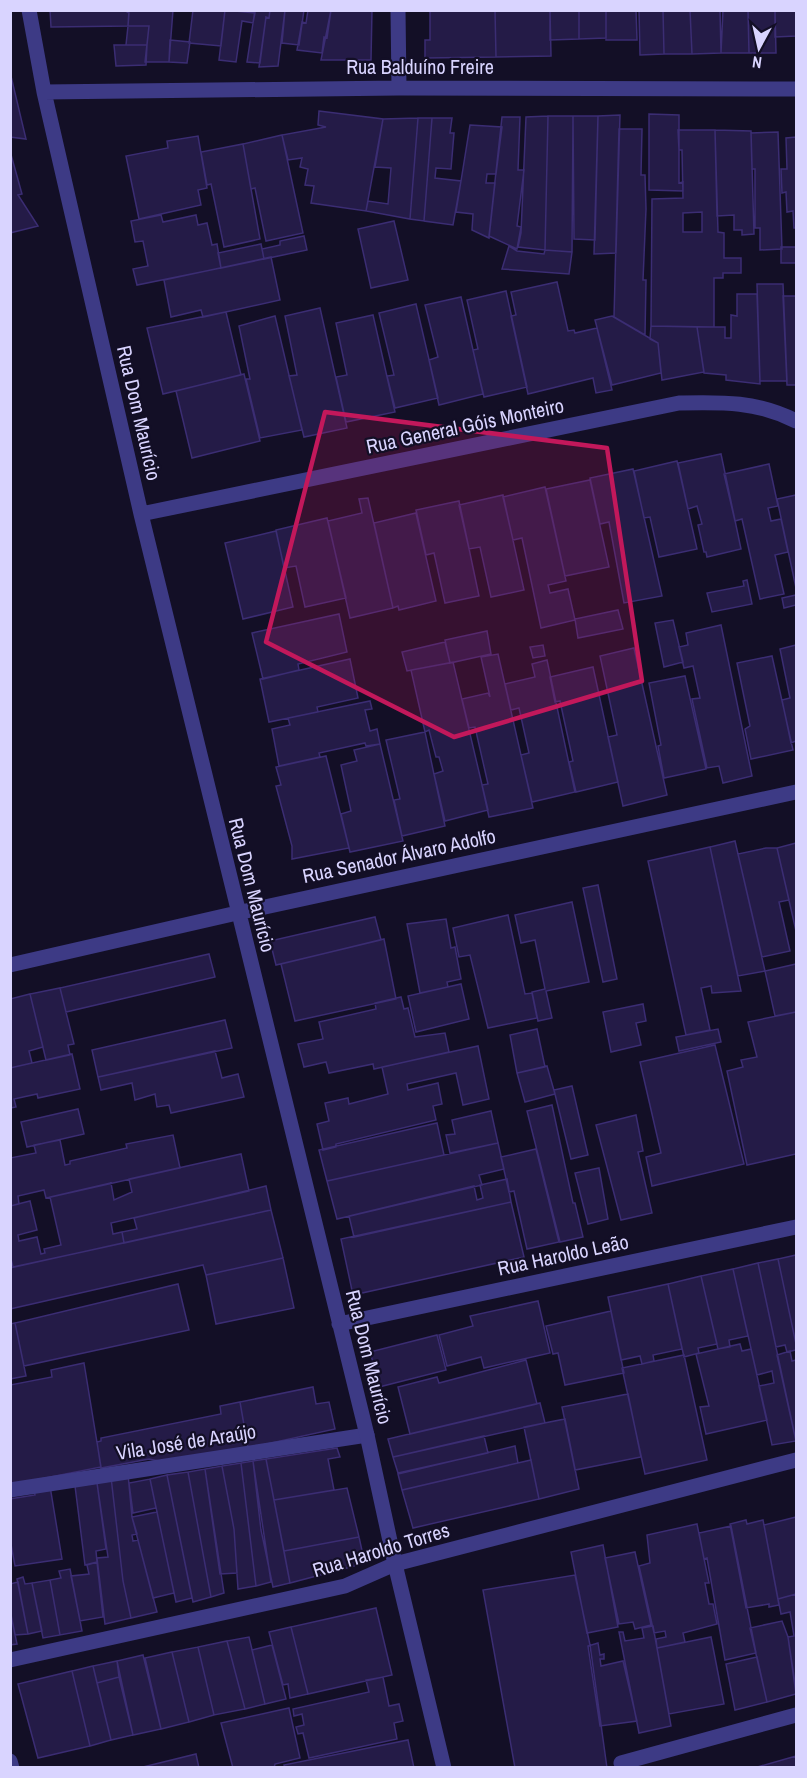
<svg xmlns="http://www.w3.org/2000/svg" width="807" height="1778" font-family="'Archivo Narrow',sans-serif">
<rect width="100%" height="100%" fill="#130f26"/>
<path fill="#241b47" stroke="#3b2d73" stroke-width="1.5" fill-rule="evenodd" d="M50 10H124L129 13 128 26 51 27Z
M129 10H173L169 62H145L149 26H128Z
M193 10H225L221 46 189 43Z
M225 10 255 13 253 23 242 21 236 62 219 60Z
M255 10H270L269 18 266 17 260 63 247 62Z
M270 10H285L278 66 259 67 266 17 269 18Z
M285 10H304L299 45 282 43Z
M308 10H331L327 38 324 37 322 53 297 50 302 22 306 23Z
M331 10H372L371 60H321Z
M430 10H495L496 57 425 58V40H430Z
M495 10H550L551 56 496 57Z
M550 10H579V39L550 40Z
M579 10H606V38L579 39Z
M606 10H636L637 40H606Z
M639 10H663L664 54 640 55Z
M663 10H690L692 54H664Z
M690 10H720L721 53 692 54Z
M723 10H748L749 53H721Z
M748 10H775L776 53H749Z
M775 10H796V36L775 37Z
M128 26H149L147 45H126Z
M170 40 190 42 187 63 169 62Z
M114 45H147L146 65 116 66Z
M10 72 26 139 10 137Z
M319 111 383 119 366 211 311 203 314 186 305 185 308 169 300 167 302 158 288 160 282 135 326 127 318 125Z
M649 114 679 115V183L683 182V191L649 190Z
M620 115 616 253 594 254 598 116Z
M548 116 545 250 518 247 521 233 526 117Z
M548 116H573L572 252 545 250Z
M573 116H598L595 240 574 239Z
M502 117H520L518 170H524L517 226 521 227 517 249 489 236Z
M418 118 410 219 366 211 368 201 388 204 391 168 375 167 383 119Z
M418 118H432L424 221 410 219Z
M432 118H452L450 133H454L451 169 436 168 435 178 461 181 453 225 424 221Z
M470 125 502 127 496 174H487L486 183H495L489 238 472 230 473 214 456 212Z
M619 129H642L641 175H645L646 209 643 280H646L645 335 614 317Z
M678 130H715L718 232 724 233V258H741V273H723V278H714V327L651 326 652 199 683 198 682 150H679ZM702 212V232H683V213Z
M715 130 751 131 754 234 742 235V230H734V215L717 216Z
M778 132 782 249 760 250V228H755V169H752L751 133Z
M282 135 303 233 266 241 255 188 251 189 243 144Z
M198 136 207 188 198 190 201 205 139 219 126 156 168 148 167 141Z
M796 137V228H794L793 211 787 212 786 192 782 193 781 169H787L786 138Z
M243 144 260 239 224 247 211 184 207 185 201 152Z
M10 151 22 194 18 195 38 226 10 233Z
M161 215 163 222 196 215 198 225 207 223 212 245 217 244 221 268 137 285 133 269 148 266 143 241 135 242 131 221Z
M394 221 408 280 371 288 358 229Z
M304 236 307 250 264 259 262 249 280 245V241Z
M261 244 264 259 221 268 218 253Z
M509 246 517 251 544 254 545 250 572 252 569 274 502 269Z
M781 247H796V263H781Z
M271 257 280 300 203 317 201 310 171 317 164 280Z
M557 282 568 331 574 330 575 333 597 328 612 390 596 393 593 378 528 394 511 316 516 315 511 292Z
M757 284H783L787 381H760Z
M506 291 527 387 484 397 473 350 478 349 467 300Z
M737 294H757L760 384 726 380V375L704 373 697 327H725V338H731V315L737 316Z
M783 296H796V385H787Z
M461 297 483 394 439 405 429 360 438 357 425 305Z
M416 304 438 398 395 408 387 376 394 375 379 313Z
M320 308 347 428 304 437 289 376 297 375 285 316Z
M226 312 241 375 163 394 147 328Z
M373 315 395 412 346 422 336 377 347 375 336 323Z
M275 316 302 430 260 438 246 379H250L239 326Z
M612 316 658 343 661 373 612 385 595 320Z
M651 326 697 327 704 372 662 380 658 343 650 339Z
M244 374 260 441 192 458 176 391Z
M721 454 741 549 707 557 706 552H704L698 525 702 524 697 506 688 509 678 463Z
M677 461 697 549 659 557 650 517 644 518 634 471Z
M769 464 778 506 768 508 771 521 781 519 788 552 775 555 784 594 760 599 742 519 735 521 724 474Z
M633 469 662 596 624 603 609 522 600 524 590 478Z
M590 480 609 567 565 576 546 489Z
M545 487 566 581 548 585 550 593 568 589 575 620 541 628 522 538 513 540 503 497Z
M503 495 524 590 491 597 480 547 469 549 459 505Z
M796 495V588L777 499Z
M368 498 393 608 350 618 328 521 362 513 359 499Z
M459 501 479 596 445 603 434 553 426 555 416 510Z
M416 513 436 601 399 610 398 606 393 608 374 523Z
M327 518 346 598 305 607 296 566 284 568 276 530Z
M276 531 293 607 243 619 225 543Z
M747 580 752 604 712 612 707 593 744 586 743 581Z
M796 595V605L784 608 782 598Z
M618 610 623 629 578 638 575 619Z
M339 614 347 652 298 664 299 670 263 679 252 633Z
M673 620 683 662 664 667 655 623Z
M721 625 752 776 723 783 719 766 707 768 692 699 700 698 693 666 684 668 679 647 688 645 686 633Z
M487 631 491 654 450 663 445 640Z
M445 642 450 663 407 671 402 652Z
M543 645 545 656 533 658 530 647Z
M796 645V741L791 743 782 700 790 698 780 649Z
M634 648 667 795 623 806 608 737 617 735 600 656Z
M498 654 533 808 489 817 482 785 488 784 475 727 469 728 462 699 488 693 490 697 481 657Z
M772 656 793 750 751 759 745 729 750 726 737 663Z
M350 659 358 698 317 707 318 712 269 722 260 679Z
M547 660 575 792 532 802 521 755 529 753 519 708 511 710 505 684 535 677 532 664Z
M453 662 488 810 445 821 434 774 443 771 439 757H436L429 730 425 732 411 670Z
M593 667 618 782 576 792 569 762 573 761 560 701 555 702 550 677Z
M685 676 706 769 664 778 658 746 661 745 649 683Z
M370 701 372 709 365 710 370 731 377 729 380 744 366 746 365 743 319 753 320 757 279 766 272 729 290 725 288 718Z
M425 732 445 826 402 836 394 800 400 799 386 740Z
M380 744 403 841 350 852 341 814 351 811 341 765 357 761 354 750Z
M326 756 349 848 292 859V846L276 786 281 785 276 767Z
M735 841 765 971 738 976 710 847Z
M796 843V931L777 848Z
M710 847 741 991 712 993 711 986 701 988 710 1030 686 1035 648 861Z
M766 848H777L789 900 779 902 790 951 762 957 738 854Z
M598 885 617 979 603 982 583 888Z
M572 902 589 982 546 991 552 1018 538 1021 532 992 545 989 535 940 521 943 515 915Z
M508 915 525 994 532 993 537 1018 488 1028 470 955 459 957 453 928Z
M375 917 381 940 276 965 270 941Z
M446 919 451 948 455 947 461 979 447 982 448 987 420 993 407 924Z
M384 939 396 999 295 1021 281 964Z
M209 954 215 977 66 1012 60 988Z
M796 964V1012L775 1016 765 971Z
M461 984 469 1019 416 1032 408 996Z
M60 988 74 1044 68 1045 70 1055 46 1060 30 994Z
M30 994 43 1047 29 1051 32 1063 10 1068V999Z
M401 997 404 1009 408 1008 415 1037 445 1033 449 1052 374 1069 373 1064 329 1073 326 1062 304 1067 298 1044 323 1039 319 1022 376 1009 375 1003Z
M643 1004 646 1021 636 1023 641 1045 611 1052 603 1012Z
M796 1012V1154L747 1165 727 1071 743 1067 741 1060 757 1057 748 1022Z
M225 1020 232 1048 98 1077 92 1050Z
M537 1029 545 1067 517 1073 510 1035Z
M718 1029 721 1042 679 1051 676 1037Z
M715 1045 744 1164 652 1186 646 1157 661 1153 640 1062Z
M478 1046 489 1099 463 1105 456 1073 407 1084 408 1090 438 1083 442 1104 433 1106 436 1120 336 1144V1147L323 1150 317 1124 329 1121 325 1103 348 1098 349 1104 388 1094 382 1067Z
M215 1051 222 1078 238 1074 244 1097 171 1113 169 1105 157 1107 155 1094 135 1100 132 1083 101 1090 98 1077Z
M72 1054 80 1089 38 1098 37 1094 14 1099 16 1107 10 1108V1068Z
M547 1066 555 1094 525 1102 517 1073Z
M572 1086 588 1155 571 1159 554 1090Z
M552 1105 573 1203H575L583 1237 560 1242 527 1111Z
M78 1109 84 1134 27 1147 21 1122Z
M491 1111 498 1143 450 1153 446 1135 455 1134 452 1120Z
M636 1115 643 1151 638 1152 652 1213 621 1220 596 1125Z
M437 1123 444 1155 327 1181 319 1150Z
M173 1135 180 1168 46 1198 44 1190 18 1196 19 1204 10 1206V1158L36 1153 34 1145 60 1140 65 1165 70 1164V1161L127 1148 126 1144Z
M498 1143 504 1169 479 1175 482 1185 337 1219 327 1181Z
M536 1149 559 1242 527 1249 514 1191 509 1192 501 1157Z
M241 1154 249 1191 111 1223 113 1234 122 1232 124 1243 13 1267 10 1255V1206L30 1201 37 1230 18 1235 19 1241 37 1237 41 1254 45 1253 44 1249 61 1245 50 1197 111 1183 114 1200 132 1192 129 1179Z
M599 1168 608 1219 588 1224 575 1173Z
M507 1179 511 1202 354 1237 349 1216 474 1186 477 1200 483 1198 480 1185Z
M266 1186 271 1210 124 1243 122 1232 137 1229 134 1218Z
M511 1202 524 1257 353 1295 341 1239Z
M271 1210 283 1258 206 1275 203 1265 10 1309V1268Z
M796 1255V1344L778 1259Z
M283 1258 294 1308 216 1324 206 1275Z
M778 1259 796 1344V1350L787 1352 785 1345 776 1347 758 1263Z
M758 1263 796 1441 772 1445 759 1386 774 1383 772 1371 757 1375 733 1269Z
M733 1269 748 1336 729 1340 730 1347 718 1349 701 1276Z
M701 1276 717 1344 698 1348 699 1353 684 1357 668 1284Z
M178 1284 189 1330 24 1366 15 1323Z
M668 1284 682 1349 653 1355 654 1361 642 1364 640 1356 621 1360 608 1297Z
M538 1301 550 1353 484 1368 481 1357 447 1366 439 1335 473 1326 470 1316Z
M611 1311 624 1373 565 1385 558 1353 553 1354 546 1326Z
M15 1323 26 1376 10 1379V1324Z
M437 1335 446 1370 375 1388 371 1370 375 1369 370 1352Z
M740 1344 742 1351 751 1349 767 1420 706 1434 700 1407 709 1406 696 1354Z
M790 1351 792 1361 796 1360V1441L777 1355Z
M684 1355 707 1460 645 1474 622 1368Z
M526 1360 537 1404 410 1434 398 1387 437 1377 439 1383Z
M84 1363 101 1467 10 1485V1385L52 1377 51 1370Z
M313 1387 316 1404 329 1402 335 1429 248 1448 240 1402Z
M628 1394 641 1457 575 1470 562 1407Z
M240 1402 248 1448 159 1461 149 1459 101 1468 97 1442 101 1441V1438L221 1414 220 1406Z
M540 1403 545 1423 393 1457 388 1439Z
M565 1419 579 1489 539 1499 524 1427Z
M484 1436 488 1453 398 1473 393 1457Z
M515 1446 518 1463 402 1490 398 1474Z
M337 1448 340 1457 328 1459 334 1490 274 1500 266 1459Z
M266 1459 290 1583 273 1587 261 1530 253 1461Z
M531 1460 539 1499 413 1528 402 1490Z
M253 1461 271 1582 256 1586 241 1463Z
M241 1463 256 1586 238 1589 234 1529 222 1466Z
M222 1466 234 1529 237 1573 220 1574 205 1469Z
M205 1469 224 1593 211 1597 188 1472Z
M188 1472 211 1597 193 1602 167 1475Z
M128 1474 132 1517 137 1534 132 1535 133 1541 138 1540 157 1612 131 1618 123 1581 111 1477Z
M167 1475 192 1598 176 1602 150 1479Z
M111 1477 123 1581 131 1618 105 1624 97 1558 108 1557 97 1483Z
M150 1479 156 1508 133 1513 129 1483Z
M97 1483 106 1549 96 1551 97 1562 85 1565 75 1486Z
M50 1486 62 1559 15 1566 10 1539V1499L35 1495 34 1490Z
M347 1488 359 1537 284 1551 274 1500Z
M157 1512 174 1593 153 1598 132 1517Z
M796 1517V1594L778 1599 764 1525Z
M746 1520 747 1524 763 1520 779 1605 769 1607V1604L746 1608 730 1524Z
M697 1524 709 1583H705L709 1604H713L717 1624 683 1633 685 1642 657 1648 656 1639 666 1637 665 1631 654 1633 639 1566 650 1563 647 1535Z
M731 1526 756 1653 725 1660 707 1558 704 1559 699 1533Z
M359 1537 363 1555 354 1566 290 1583 284 1551Z
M603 1545 618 1627 587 1633 571 1552Z
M635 1552 651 1625 635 1629 633 1622 619 1624 605 1558Z
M97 1562 103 1617 80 1621 71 1576 89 1574 87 1565Z
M70 1569 82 1631 60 1635 50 1580 61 1578 59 1571Z
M575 1575 590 1645 607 1768H515L483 1590Z
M23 1577 25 1584 32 1583 42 1631 28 1634 17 1579Z
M50 1580 60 1635 43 1638 32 1583Z
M18 1582 28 1634 15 1635 10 1610V1584Z
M796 1594V1682L795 1683 788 1637 794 1636 790 1612 781 1614 778 1599Z
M376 1608 392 1675 308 1694 291 1627Z
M10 1610 17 1644 10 1645Z
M782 1621 788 1637 796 1694 767 1702 750 1628Z
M653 1626 671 1726 639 1733 619 1632H623L625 1641 644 1638 642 1628Z
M291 1627 308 1694 290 1698 288 1684 283 1685 269 1632Z
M249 1637 265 1704 245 1709 227 1641Z
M711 1637 724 1704 669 1714 657 1648Z
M227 1641 245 1709 214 1715 198 1647Z
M598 1643 600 1655 604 1654V1659H600L601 1666 623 1661 637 1721 600 1726 588 1646Z
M272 1645 286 1699 265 1704 252 1650Z
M198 1647 214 1715 189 1722 172 1652Z
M172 1652 189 1722 161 1729 145 1658Z
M143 1655 161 1729 133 1735 117 1661Z
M757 1657 767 1702 735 1710 726 1664Z
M117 1661 119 1677 97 1683 93 1666Z
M93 1666 111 1740 90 1746 72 1671Z
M72 1671 90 1746 38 1758 18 1684Z
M119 1677 133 1735 111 1740 97 1683Z
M383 1677 389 1706 399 1704 403 1721 394 1723 397 1739 309 1758 303 1733 298 1734 296 1727 304 1725 302 1714 294 1716 293 1709 369 1692 366 1680Z
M289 1708 300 1758 275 1764 274 1768H233L221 1723Z
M408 1740 414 1768H285L284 1765Z
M196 1754 199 1768H139Z
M796 1756V1768H754Z"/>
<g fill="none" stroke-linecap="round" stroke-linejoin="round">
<path stroke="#3d3a85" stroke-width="15" d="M10 1490 367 1435"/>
<path stroke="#3d3a85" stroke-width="15" d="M29 10 44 92 141 514 367 1435 395 1564 444 1768
M398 10 399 88
M44 92 399 88 796 89
M141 514 679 403C723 402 756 401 796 421
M10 965 237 913 796 792
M339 1324 796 1227
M10 1660 345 1586 395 1564 796 1460
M10 1761 12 1768
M621 1763 796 1715"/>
</g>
<path fill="#c2185b" fill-opacity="0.2" stroke="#c2185b" stroke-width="4.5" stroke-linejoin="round" d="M325 412 607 448 642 681 454 737 266 642Z"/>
<g text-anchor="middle" stroke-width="4.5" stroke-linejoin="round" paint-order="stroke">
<g font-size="20" fill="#d9d4ff" stroke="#130f26">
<text x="420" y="74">Rua Balduíno Freire</text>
<text transform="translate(139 413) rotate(77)" y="7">Rua Dom Maurício</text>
<text transform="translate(465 426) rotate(-12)" y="7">Rua General Góis Monteiro</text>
<text transform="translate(399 856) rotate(-12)" y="7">Rua Senador Álvaro Adolfo</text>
<text transform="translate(252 885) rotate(76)" y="7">Rua Dom Maurício</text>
<text transform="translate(563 1255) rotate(-12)" y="7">Rua Haroldo Leão</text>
<text transform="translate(369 1357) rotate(76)" y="7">Rua Dom Maurício</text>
<text transform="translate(186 1442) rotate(-9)" y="7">Vila José de Araújo</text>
<text transform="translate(381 1550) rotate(-17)" y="7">Rua Haroldo Torres</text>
</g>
</g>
<rect width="807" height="1778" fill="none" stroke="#d9d4ff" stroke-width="24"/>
<g transform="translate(759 48) rotate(188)" stroke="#130f26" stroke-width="4.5" paint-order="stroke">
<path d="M0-4.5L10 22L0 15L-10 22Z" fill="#d9d4ff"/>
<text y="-9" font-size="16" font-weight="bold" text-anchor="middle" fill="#d9d4ff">N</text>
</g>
</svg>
